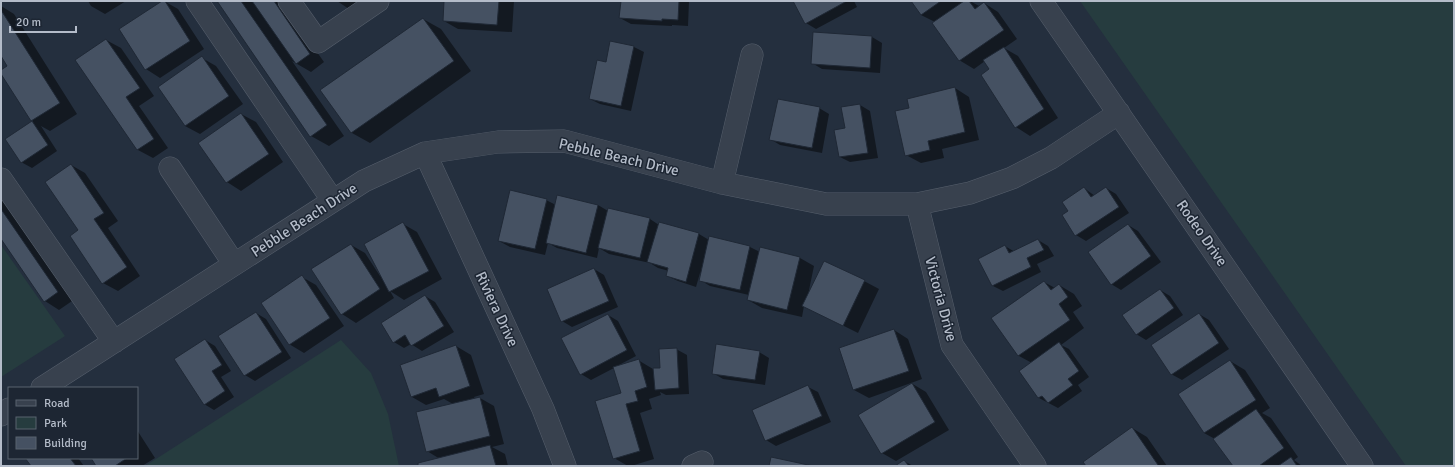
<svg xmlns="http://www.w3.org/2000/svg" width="1455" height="467" font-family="Signika,sans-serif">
<rect width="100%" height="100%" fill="#242f3e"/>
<path fill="#263c3f" d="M1080 1H1454V466H1406Z
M1 245 65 336 1 377Z
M341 340 371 373 388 414 399 466H145Z"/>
<path fill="#0007" d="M88 1H126L105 14 91 6Z
M164 1 178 9 204 49 160 78 146 69 120 29Z
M219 1H281L324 62 311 72 292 61 344 136 329 146 311 136Z
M337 1H366L352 11Z
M445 1H514L512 32 458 29 444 21Z
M622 1H689L688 26 672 25V26L631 24 620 18Z
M794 1H854L857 7 816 29 806 23Z
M912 1H970L979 6 984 3 998 12 1017 39 1004 48 1018 56 1058 118 1030 136 1016 127 990 70 985 61 974 69 959 60 935 22 921 15Z
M1 6 14 14 77 114 50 131 41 126 57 151 32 168 21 162 6 139 33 121 1 72 9 66 1 54Z
M423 19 441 29 471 71 370 143 352 133 322 90Z
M872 37 882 43 880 73 822 69 812 63Z
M106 40 121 48 154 96 139 106 168 148 153 158 138 150 77 60Z
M634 47 644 52 631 111 600 104 590 99 606 63Z
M202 58 216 66 243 104 200 134 185 126 159 87Z
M955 88 969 97 979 140 942 149 944 158 921 163 906 155 910 109Z
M860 105 870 111 878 158 850 162 840 157 846 129Z
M819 108 829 114 822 153 780 145 770 139Z
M241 114 256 122 283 162 241 191 227 182 200 143Z
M71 165 85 173 118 221 108 228 140 276 118 291 103 283 80 230Z
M1084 188 1095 196 1106 188 1116 194 1129 213 1086 241 1076 235 1070 211Z
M1 198 72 301 59 310 45 301 1 237Z
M546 200 556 205H598L608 211 650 219 659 225 660 223 699 234 709 240 750 247 760 252 800 258 814 266 808 295 864 281 879 289 858 333 804 306 802 317 762 308 748 300 749 295 710 286 700 280 701 274 700 273 696 287 678 281 667 276 669 271 658 268 650 263 609 254 599 248 597 258 557 248 548 243 545 255 510 247 499 241Z
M403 224 417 232 442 279 404 300 390 291 394 298 356 323 342 314 351 245 365 253 380 276Z
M1128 225 1138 231 1161 262 1121 290 1111 284Z
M1038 240 1048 246 1054 256 1037 264 1041 272 1003 291 993 286 1005 246 1015 252Z
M594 269 604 275 618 307 572 327 562 321Z
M302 277 316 285 344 326 304 353 289 344Z
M1044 282 1055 288 1059 285 1074 294 1082 306 1073 312 1084 328 1061 345 1069 349 1089 377 1078 385 1082 391 1058 408 1039 398 1020 371 1032 363 1019 356 992 318Z
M1160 290 1170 296 1183 315 1146 340 1136 334Z
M425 296 435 302 454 332 422 351 411 344 404 348 394 342Z
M256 313 266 319 291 358 255 381 245 375Z
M1199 314 1209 320 1229 349 1182 380 1171 374Z
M608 315 618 321 636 356 619 365 638 360 653 369H661L676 349 687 355 689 394 666 395 660 392 661 395 649 399 652 409 640 413 654 459 631 466H628L614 458 622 393 614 368 591 380 581 374Z
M894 330 908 339 922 379 911 383 926 392 949 430 896 461 882 453 911 383 869 398 854 390Z
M205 340 215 346 231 371 221 377 234 397 214 410 204 404Z
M456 346 471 355 484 394 474 397 475 399 480 398 494 406 504 444 492 447 505 454 508 466H420L440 459 427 451 453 404 444 399 426 405 412 397 401 365Z
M759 352 769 358 765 385 723 379 713 373Z
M1230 361 1245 370 1270 408 1262 413 1271 418 1298 457 1294 460 1302 466H1234L1215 439 1204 433Z
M808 387 818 392 831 422 776 446 766 440Z
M1132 428 1147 437 1167 466H1087Z
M137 430 155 458 142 466H98L92 458H137Z
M26 458H78L84 466H32Z
M904 461 913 466H897Z"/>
<path fill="#455162" stroke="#1f2835" d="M162 1H165L190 41 145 70 119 29Z
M217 1H241L327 125 310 137Z
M252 1H274L310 54 296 64Z
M444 1H499L497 25 443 21Z
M621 1H679L678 20 662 19V21L619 18Z
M793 1H847L805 24Z
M911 1H941L921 15Z
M964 1H969L975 9 984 2 1004 30 959 61 932 23Z
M1 10 60 103 31 121 1 74V70L7 66 1 56Z
M423 18 454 61 351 133 320 90Z
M813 32 872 36 870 68 811 64Z
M106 39 140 88 126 97 154 139 137 150 75 60Z
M610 41 634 46 621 106 589 99 597 60 606 62Z
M1004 47 1044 109 1015 128 981 75 989 69 983 60Z
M202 56 229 96 185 126 158 87Z
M955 87 965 132 928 141 930 150 905 156 895 111 909 108 907 99Z
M778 99 820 107 812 148 769 140Z
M860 104 868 153 839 157 834 130 845 128 841 107Z
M241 113 269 154 226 183 198 143Z
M32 121 48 145 21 163 5 139Z
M71 164 104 213 94 219 127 267 102 284 70 236 78 230 45 182Z
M1084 187 1091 197 1106 187 1119 207 1075 236 1062 215 1068 211 1062 202Z
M510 190 547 199 535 249 498 241Z
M557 195 598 205 586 253 546 243Z
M608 208 650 218 640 258 598 248Z
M1 209 58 292 44 302 1 239Z
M403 222 429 271 389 292 364 244Z
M659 222 699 233 686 282 666 276 668 268 647 262Z
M1128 224 1151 256 1111 285 1088 252Z
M709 236 750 246 740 290 699 281Z
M1038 239 1044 250 1027 258 1031 267 992 286 978 259 1005 245 1009 253Z
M351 244 380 289 341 315 311 269Z
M760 247 800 257 787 310 747 300Z
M824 261 865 280 843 326 802 306Z
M594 268 609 301 561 322 547 289Z
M302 275 330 318 289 345 261 303Z
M1044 281 1051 290 1059 284 1068 297 1059 304 1070 320 1018 356 991 318Z
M1160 289 1174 308 1136 335 1122 315Z
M425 295 444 326 411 346 405 335 393 343 381 323Z
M256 312 282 352 244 376 218 336Z
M1199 313 1219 343 1171 375 1151 345Z
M608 314 627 350 580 375 561 338Z
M894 329 909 371 853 390 839 348Z
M205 339 222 365 212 371 225 391 204 405 174 359Z
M1059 342 1079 371 1068 379 1073 385 1048 403 1042 396 1038 398 1019 371Z
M716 344 760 351 755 380 712 374Z
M456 345 470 386 439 397 436 388 411 397 400 365Z
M677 348 679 388 655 390 653 368H660L659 349Z
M639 359 647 387 635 391 638 401 626 404 640 451 613 459 595 401 621 393 613 367Z
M1230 360 1256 400 1204 433 1178 394Z
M912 383 935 422 881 454 858 415Z
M808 385 822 416 765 441 752 410Z
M480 397 490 436 426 452 416 412Z
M1256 409 1284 448 1259 466H1233L1213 439Z
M1132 427 1158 465 1157 466H1086L1083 462Z
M490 445 496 466H418V463Z
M771 457 813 466H769Z
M1291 457 1297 466H1278Z
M25 458H70L76 466H31Z
M91 458H127L115 466H96Z
M904 460 909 466H895Z"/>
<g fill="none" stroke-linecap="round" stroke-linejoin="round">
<g stroke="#565f6c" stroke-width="23">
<path id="minor" d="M197 1 333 201
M289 1 318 42 378 1
M1041 1 1362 466
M425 153 543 409 565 466
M170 168 234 264
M1 179 114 342
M722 183 752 55
M917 204 952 345 1035 466
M42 388 364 181 425 153 498 142 564 141 722 183 826 204H917L970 193 1012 178 1051 158 1119 113
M1 415 9 409
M693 466 702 462"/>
</g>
<use href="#minor" stroke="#38414e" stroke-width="22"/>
</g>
<g text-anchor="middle" stroke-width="3" stroke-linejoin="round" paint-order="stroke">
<g font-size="15" fill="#b4bcc9" stroke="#1d2633">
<text transform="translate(619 157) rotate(13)" y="5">Pebble Beach Drive</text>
<text transform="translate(304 220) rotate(-33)" y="5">Pebble Beach Drive</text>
<text transform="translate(1202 233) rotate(55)" y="5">Rodeo Drive</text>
<text transform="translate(941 299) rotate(75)" y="5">Victoria Drive</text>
<text transform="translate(497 309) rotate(65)" y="5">Riviera Drive</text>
</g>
</g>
<rect width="1455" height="467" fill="none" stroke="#b4bcc9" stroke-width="4"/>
<rect x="8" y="387" width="130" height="72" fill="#1d2633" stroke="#59626f"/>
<rect x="16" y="400" width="20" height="6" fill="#38414e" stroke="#59626f"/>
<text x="44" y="407" font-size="12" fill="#b4bcc9">Road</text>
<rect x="16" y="417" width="20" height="12" fill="#263c3f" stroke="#59626f"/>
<text x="44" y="427" font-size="12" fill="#b4bcc9">Park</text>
<rect x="16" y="437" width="20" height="12" fill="#455162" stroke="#59626f"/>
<text x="44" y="447" font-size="12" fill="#b4bcc9">Building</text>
<path d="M10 26v6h66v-6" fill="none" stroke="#b4bcc9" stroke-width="2"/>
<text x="16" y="26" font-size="12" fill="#b4bcc9" stroke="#1d2633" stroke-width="3" paint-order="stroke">20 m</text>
</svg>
